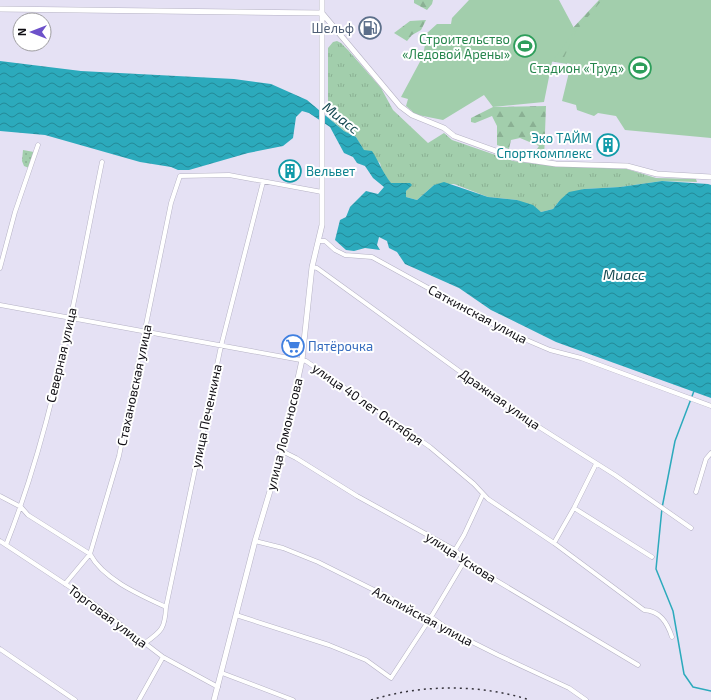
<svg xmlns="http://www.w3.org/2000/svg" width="711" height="700" font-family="'Exo 2',sans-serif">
<defs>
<pattern id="grass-tufts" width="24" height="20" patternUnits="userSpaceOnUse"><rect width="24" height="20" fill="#a2ceac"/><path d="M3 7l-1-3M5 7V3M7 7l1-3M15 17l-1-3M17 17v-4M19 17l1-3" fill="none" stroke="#8ab093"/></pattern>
<pattern id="forest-firs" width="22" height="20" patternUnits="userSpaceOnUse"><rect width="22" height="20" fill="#a2ceac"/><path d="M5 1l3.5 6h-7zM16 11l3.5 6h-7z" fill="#8ab093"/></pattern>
<pattern id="park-dots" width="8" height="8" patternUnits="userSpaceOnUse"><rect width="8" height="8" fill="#a2ceac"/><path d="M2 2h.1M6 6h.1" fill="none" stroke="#8ab093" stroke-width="1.8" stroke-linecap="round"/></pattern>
<pattern id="water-waves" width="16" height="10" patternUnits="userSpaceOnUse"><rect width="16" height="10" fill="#2caabc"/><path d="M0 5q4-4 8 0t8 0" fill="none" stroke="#248998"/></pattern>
</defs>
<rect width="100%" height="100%" fill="#e5e1f4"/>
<path fill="url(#grass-tufts)" d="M337 41 341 43 348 50 381 88 393 110 428 143 444 133 452 140 513 161 556 166 627 169 656 178 696 179 697 182 662 181 620 187 584 189 560 200 553 209 541 212 517 200 488 197 454 184 434 185 417 200 406 197V191L411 185 391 184 382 171 380 163 364 151 356 137 344 131 328 117V48L333 42Z"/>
<path fill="url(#forest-firs)" d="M414 0H433L432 4 427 10 414 3Z
M599 0H616L576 41 567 64 543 60Z
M426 20 421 30 412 35 407 41 394 33 410 21Z
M546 106 544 159 535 152 539 146 520 138 511 140 509 149 497 145V126L492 116 475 123 471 122V118L493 107Z"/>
<path fill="url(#park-dots)" d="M23 150 34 152 29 168 24 166 22 161Z"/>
<path fill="#a2ceac" d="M469 0H559L575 30 552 62 544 102 493 107 484 95 443 120 413 114 412 111 406 106 408 99 401 97 423 56 427 33 437 24H451L452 18Z
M602 0H711V138L625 130 616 116 598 113 594 116 577 110 576 105 562 101 571 64 562 62 576 31Z"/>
<path fill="url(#water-waves)" d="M0 61 81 71 234 79 271 84 307 100 344 131 356 137 364 150 372 151C379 162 383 173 391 183H410L412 185 406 191V197L417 200 434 185 444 182 488 197 517 200 533 205 541 212 553 209 560 200 569 192 584 189 620 187 662 181 708 184 711 185V398L556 342 491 310 459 288 405 264 397 252 389 248 387 241 379 237 377 245 380 250 365 248 354 251 346 250 335 240 340 220 346 217 350 207 366 191 378 194 384 187 373 178 365 166 357 163 353 157 344 153 330 127 309 113 302 111 296 117 293 138 283 146 248 153 189 170H178L171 167 140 162 45 135 0 131Z"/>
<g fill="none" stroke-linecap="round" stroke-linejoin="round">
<path stroke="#2caabc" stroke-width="1.5" d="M694 391 675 441 662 508 656 569 673 611 684 674 693 687 711 691"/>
<g stroke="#b5b2c4" stroke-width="5">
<path id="minor" d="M319 241H325L335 250 345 255 372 257 508 332 550 350 581 358 711 406
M312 267 317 268 520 415 615 475 691 528
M0 268 15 212 38 145
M0 305 306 361 430 447 474 484 488 499 554 543 644 610C660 611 667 622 672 637
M282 451 296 458 357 496 455 550 465 560 482 572 638 665
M696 492 706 459 711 453
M0 496 21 507 28 515 90 554C103 579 140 595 166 607
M574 508 652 557
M0 541 82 595 163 657 218 687
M255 541 283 548 318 562 390 598 419 615 431 617 454 633 498 655 569 688 586 700
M554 543 574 508 596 464
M6 545C54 425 76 289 102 162
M455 550 464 535 483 494
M65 584 90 554 119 456 171 203 180 176 229 175 322 192
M236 615 329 645 366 660 391 678 431 617 465 560
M145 643C162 631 165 628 166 607L221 346 263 182
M0 649 75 700
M222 673 293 700
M139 700 163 657"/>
</g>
<g stroke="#b5b2c4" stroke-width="6">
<path id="tertiary" d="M0 9 322 13 400 106 412 115 444 128 454 136 515 158 556 164 627 166 657 174 711 177
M214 700 255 541 282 451 302 360 312 267 322 225V0"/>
</g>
<use href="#minor" stroke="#fff" stroke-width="4"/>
<use href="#tertiary" stroke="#fff" stroke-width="5"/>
<path stroke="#35333b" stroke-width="1.5" stroke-dasharray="2 4" stroke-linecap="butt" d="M371 700C422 684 479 684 530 700"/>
</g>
<defs>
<g id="fuel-ring" transform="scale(1.15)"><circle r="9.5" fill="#fff" stroke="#5c6f8a" stroke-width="1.5"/><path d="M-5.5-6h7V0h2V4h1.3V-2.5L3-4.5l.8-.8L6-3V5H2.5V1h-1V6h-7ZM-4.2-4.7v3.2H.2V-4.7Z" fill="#5c6f8a"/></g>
<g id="stadium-ring" transform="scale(1.15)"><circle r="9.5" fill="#fff" stroke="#2e9e5b" stroke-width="1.5"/><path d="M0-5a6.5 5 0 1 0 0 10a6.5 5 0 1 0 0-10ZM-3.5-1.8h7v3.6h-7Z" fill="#2e9e5b"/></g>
<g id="building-ring" transform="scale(1.15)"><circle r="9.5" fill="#fff" stroke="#0f9aa8" stroke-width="1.5"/><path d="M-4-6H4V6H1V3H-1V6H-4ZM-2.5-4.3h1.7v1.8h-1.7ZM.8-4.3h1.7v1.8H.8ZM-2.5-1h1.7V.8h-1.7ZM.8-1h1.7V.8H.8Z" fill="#0f9aa8"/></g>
<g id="supermarket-ring" transform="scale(1.15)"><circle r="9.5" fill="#fff" stroke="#3f7fe0" stroke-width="1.5"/><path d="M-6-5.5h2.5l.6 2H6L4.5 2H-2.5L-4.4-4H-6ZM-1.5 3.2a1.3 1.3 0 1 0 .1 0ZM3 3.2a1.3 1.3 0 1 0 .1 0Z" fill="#3f7fe0"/></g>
</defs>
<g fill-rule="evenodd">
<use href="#fuel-ring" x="370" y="28"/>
<use href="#stadium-ring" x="525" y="46"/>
<use href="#stadium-ring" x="640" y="68"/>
<use href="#building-ring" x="608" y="145"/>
<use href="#building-ring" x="290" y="171"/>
<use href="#supermarket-ring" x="293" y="346"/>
</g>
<g text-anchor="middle" stroke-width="4" stroke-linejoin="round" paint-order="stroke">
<g font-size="13" fill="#4e5e75" stroke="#fff" text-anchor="end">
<text x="354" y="33">Шельф</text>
</g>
<g font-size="13" fill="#27864d" stroke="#fff" text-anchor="end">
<text x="510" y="44">Строительство<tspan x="510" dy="15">«Ледовой Арены»</tspan></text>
<text x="624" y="73">Стадион «Труд»</text>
</g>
<g font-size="13" fill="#0d838f" stroke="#fff" text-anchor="end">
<text x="592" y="143">Эко ТАЙМ<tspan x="592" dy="15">Спорткомплекс</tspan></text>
<text x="306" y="176" text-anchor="start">Вельвет</text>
</g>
<g font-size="13" fill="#0f0d13" stroke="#fff">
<text transform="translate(478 314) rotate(28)" y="5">Саткинская улица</text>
<text transform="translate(61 355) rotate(-77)" y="5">Северная улица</text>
<text transform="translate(134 385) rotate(-78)" y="5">Стахановская улица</text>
<text transform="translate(500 399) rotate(35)" y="5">Дражная улица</text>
<text transform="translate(368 404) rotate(35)" y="5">улица 40 лет Октября</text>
<text transform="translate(206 416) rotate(-78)" y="5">улица Печенкина</text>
<text transform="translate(284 434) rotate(-76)" y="5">улица Ломоносова</text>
<text transform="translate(461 557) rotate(33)" y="5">улица Ускова</text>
<text transform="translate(108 616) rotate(37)" y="5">Торговая улица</text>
<text transform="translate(423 616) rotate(28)" y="5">Альпийская улица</text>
</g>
<g font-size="13" fill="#366cbe" stroke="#fff" text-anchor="start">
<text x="308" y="351">Пятёрочка</text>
</g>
<g font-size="14" font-style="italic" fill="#194c54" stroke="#fff">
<text transform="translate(341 118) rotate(38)" y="5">Миасс</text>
<text x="624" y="280">Миасс</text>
</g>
</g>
<g transform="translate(32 32) rotate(270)"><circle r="19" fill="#ffffff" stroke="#9f9ea1"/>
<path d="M0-3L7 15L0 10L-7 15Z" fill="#6d51ca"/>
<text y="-6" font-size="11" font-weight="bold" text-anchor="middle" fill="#0f0d13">N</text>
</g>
</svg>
